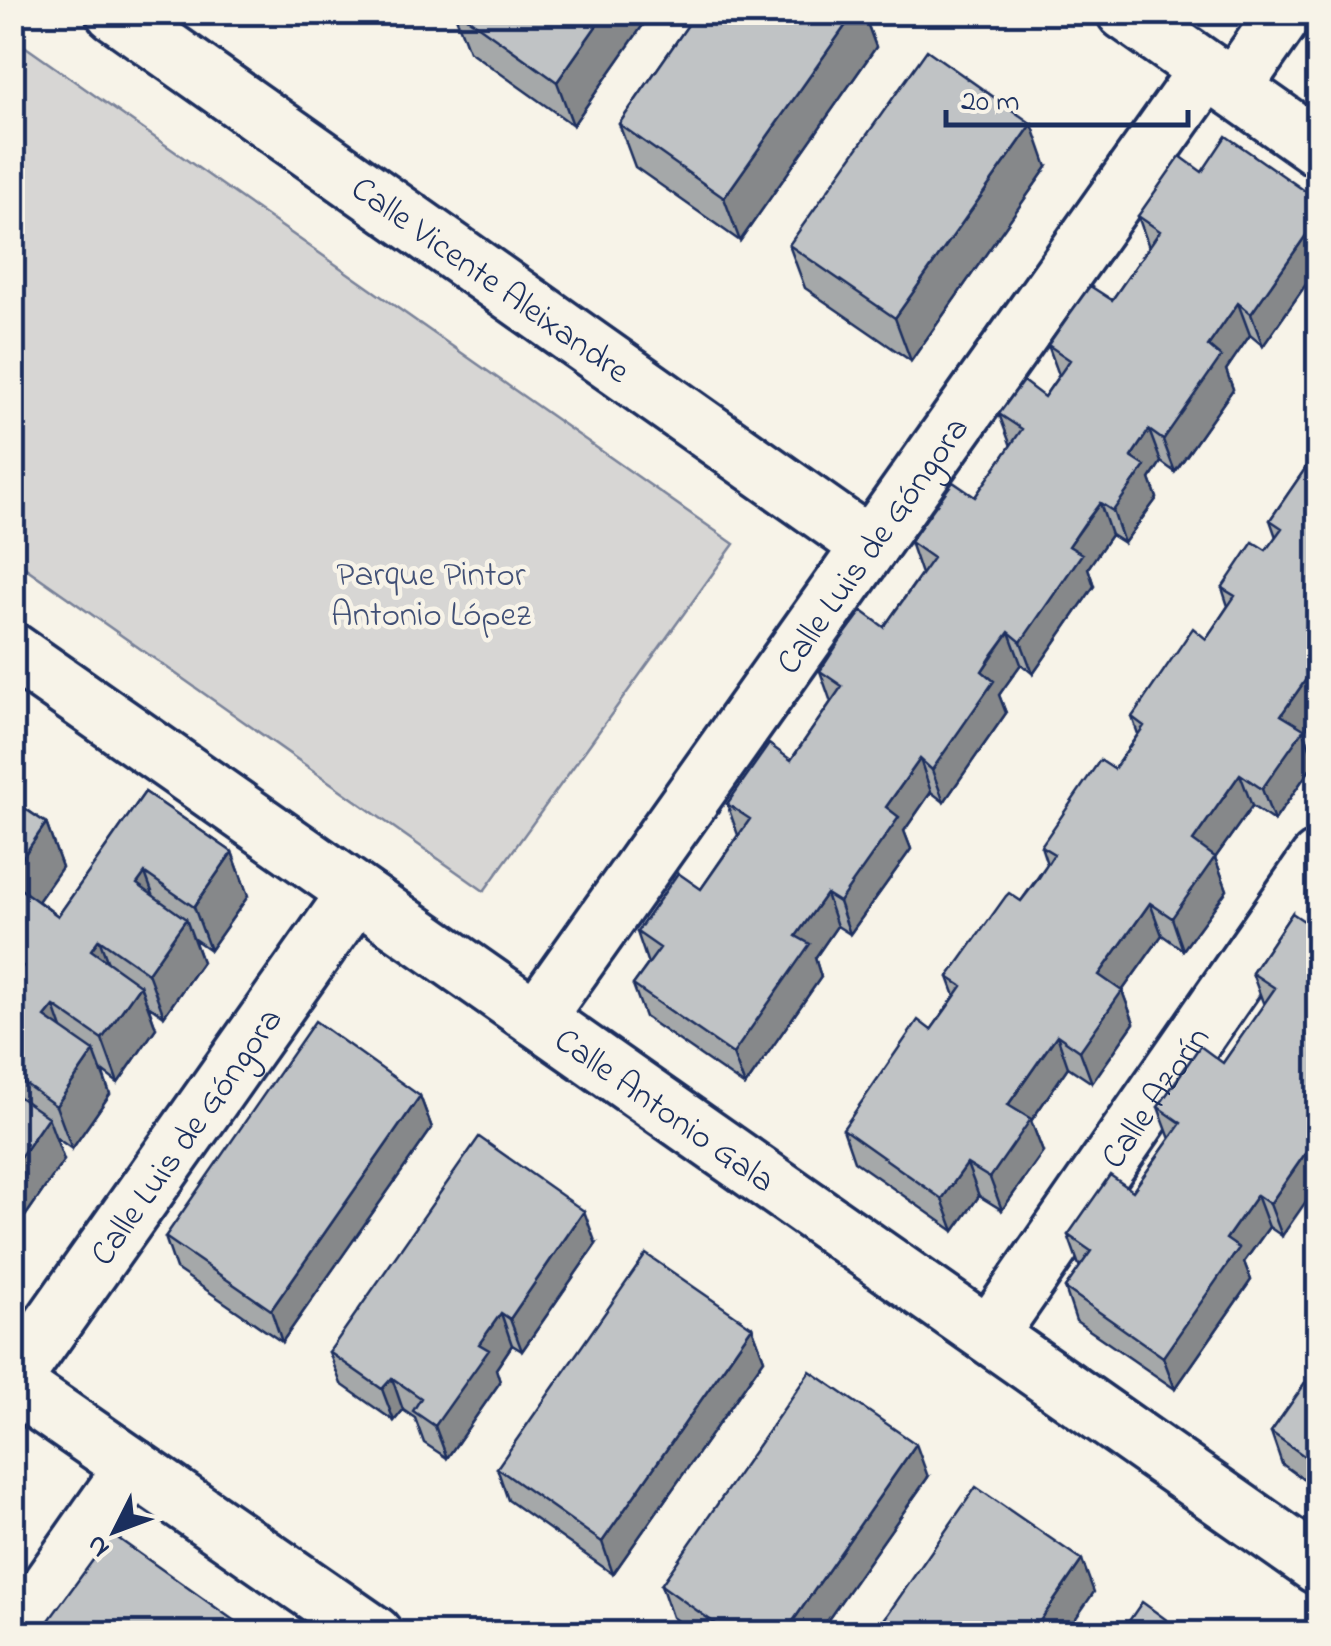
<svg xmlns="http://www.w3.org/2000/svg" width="1331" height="1646" font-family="'Indie Flower',sans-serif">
<rect width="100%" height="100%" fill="#f7f3e8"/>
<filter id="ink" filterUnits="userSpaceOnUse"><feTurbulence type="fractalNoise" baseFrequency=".01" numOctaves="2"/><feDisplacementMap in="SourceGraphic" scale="20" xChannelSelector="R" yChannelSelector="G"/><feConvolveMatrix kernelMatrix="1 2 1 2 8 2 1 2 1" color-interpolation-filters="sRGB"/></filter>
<g filter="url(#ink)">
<path fill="#d7d6d4" stroke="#798299" stroke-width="2.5" d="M13 38 734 544 484 891 13 559Z"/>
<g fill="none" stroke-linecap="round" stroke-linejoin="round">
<g stroke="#1b2f5e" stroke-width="62">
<g id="minor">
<path id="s1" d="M114 12 870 546"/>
<path d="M1125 12 1318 148"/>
<path d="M1233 88 1286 12"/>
<path id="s2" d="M12 651 1318 1566"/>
<path id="s3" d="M536 1018 1207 70"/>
<path id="s4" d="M989 1335 1318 860"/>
<path id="s5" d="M12 1381 356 893"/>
<path d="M12 1383 374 1634"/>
<path d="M16 1634 133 1467"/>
</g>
</g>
<use href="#minor" stroke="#f7f3e8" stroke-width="55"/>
</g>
<path fill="#a5a8a9" stroke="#1b2f5e" stroke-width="2.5" d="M454 12H652L573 125 469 51Z
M697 12H863L876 47 740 241 635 167 619 124Z
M1047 167 911 361 805 288 789 245Z
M1202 172 1318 200V267L1263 346 1250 335 1234 358 1226 370 1233 389 1175 472 1161 462 1150 479 1157 498 1124 543 1111 535 1096 556 1088 568 1094 586 1033 674 1021 664 1005 686 999 695 1006 713 944 802 931 792 904 831 911 849 850 934 837 926 815 958 821 977 745 1086 645 1017 633 985 648 964 637 932 701 889 738 835 727 804 791 760 831 702 820 671 884 627 921 574 910 542 975 497 1011 446 999 414 1044 397 1059 375 1048 345 1112 300 1149 247 1138 216Z
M1318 450 1304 731 1315 762 1274 821 1252 806 1215 858 1227 890 1183 950 1162 935 1122 991 1134 1023 1092 1083 1068 1067 1031 1121 1043 1152 1002 1210 979 1196 954 1231 854 1161 843 1129 931 1030 955 996 948 977 1021 901 1047 864 1041 846 1114 769 1138 734 1132 717 1206 639 1228 606 1222 588 1266 550 1276 537 1270 520Z
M12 791 19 804 46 823 62 867 38 901 58 916 145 792 232 852 248 896 210 950 194 939 202 962 164 1016 148 1005 156 1028 118 1083 102 1071 110 1094 72 1149 55 1137 64 1160 26 1215 12 1205Z
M1292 913 1282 1236 1269 1227 1244 1262 1251 1280 1175 1389 1076 1321 1065 1288 1080 1268 1068 1235 1133 1191 1170 1139 1158 1107 1223 1063 1264 1005 1252 973Z
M420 1096 432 1128 282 1342 176 1269 165 1237Z
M596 1244 522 1351 512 1345 496 1369 500 1382 447 1458 424 1443 415 1418 403 1410 394 1421 341 1384 329 1352Z
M752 1327 764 1359 613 1574 508 1500 497 1468Z
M1318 1365V1490L1282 1464 1271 1432Z
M928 1477 818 1634H695L672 1617 661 1585Z"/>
<path fill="#86888a" stroke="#1b2f5e" stroke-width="2.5" d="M606 12H652L573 125 557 82Z
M855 12H863L876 47 740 241 724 198Z
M1032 124 1047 167 911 361 895 318Z
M1318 218V267L1263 346 1251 314Z
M1238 303 1250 335 1226 370 1233 389 1175 472 1163 440 1208 346Z
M1149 430 1161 462 1150 479 1157 498 1124 543 1113 511 1131 457Z
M1100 503 1111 535 1088 568 1094 586 1033 674 1021 642 1069 546Z
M1009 632 1021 664 999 695 1006 713 944 802 932 770 982 671Z
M1318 662V711L1304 731 1315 762 1274 821 1262 789 1281 715Z
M920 759 931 792 904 831 911 849 850 934 839 902 886 807Z
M1240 774 1252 806 1215 858 1227 890 1183 950 1172 918 1193 841Z
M46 823 62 867 23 923 12 893V873Z
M232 852 248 896 210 950 194 907Z
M145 873 161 916 137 884Z
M826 894 837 926 815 958 821 977 745 1086 733 1054 796 936Z
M1150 903 1162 935 1122 991 1134 1023 1092 1083 1080 1051 1099 975Z
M186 919 202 962 164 1016 148 973Z
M99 939 115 982 91 950Z
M140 985 156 1028 118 1083 102 1039Z
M54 1006 69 1049 45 1017Z
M1057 1035 1068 1067 1031 1121 1043 1152 1002 1210 990 1178 1008 1105Z
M94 1051 110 1094 72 1149 56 1106Z
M420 1096 432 1128 282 1342 271 1310Z
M48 1117 64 1160 26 1215 12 1178V1169Z
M1318 1135V1184L1282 1236 1270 1204Z
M967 1164 979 1196 954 1231 942 1199Z
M1257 1195 1269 1227 1244 1262 1251 1280 1175 1389 1163 1357 1226 1239Z
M584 1211 596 1244 522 1351 510 1319Z
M501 1313 512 1345 496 1369 500 1382 447 1458 435 1426 479 1344Z
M752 1327 764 1359 613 1574 602 1542Z
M392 1378 403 1410 394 1421 382 1389Z
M916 1444 928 1477 818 1634H784Z
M12 1516 18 1532 12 1540Z
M1082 1560 1094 1592 1065 1634H1031Z"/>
<path fill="#c0c3c5" stroke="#1b2f5e" stroke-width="2.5" d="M459 12H606L557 82Z
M697 12H855L724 198 619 124Z
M927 50 1032 124 895 318 789 245Z
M1226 136 1318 200V218L1251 314 1238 303 1222 326 1208 346 1221 357 1163 440 1149 430 1131 457 1145 466 1113 511 1100 503 1084 524 1069 546 1082 554 1021 642 1009 632 993 654 982 671 994 681 932 770 920 759 886 807 899 817 839 902 826 894 796 936 810 944 733 1054 633 985 660 948 637 932 678 873 701 889 750 819 727 804 769 744 791 760 842 686 820 671 839 642 862 611 884 627 933 558 910 542 931 512 953 482 975 497 1022 429 999 414 1023 381 1044 397 1070 360 1048 345 1069 315 1090 286 1112 300 1160 231 1138 216 1180 156 1202 172Z
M1318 450V662L1281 715 1304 729 1262 789 1240 774 1193 841 1215 857 1172 918 1150 903 1099 975 1122 991 1080 1051 1057 1035 1008 1105 1031 1119 990 1178 967 1164 942 1199 843 1129 918 1020 931 1030 946 1009 962 986 948 977 1006 896 1009 893 1021 901 1038 879 1054 854 1041 846 1100 760 1114 769 1144 726 1132 717 1193 628 1206 639 1235 596 1222 588 1253 542 1266 550 1282 528 1270 520Z
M145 792 232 852 194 907 145 873 137 884 186 919 148 973 99 939 91 950 140 985 102 1039 54 1006 45 1017 94 1051 56 1106 12 1074V982L23 966 12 959V883L58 916Z
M12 800 46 823 12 873Z
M1292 913 1316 929 1318 926V1135L1270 1204 1257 1195 1226 1239 1239 1248 1163 1357 1065 1288 1091 1251 1068 1235 1110 1175 1133 1191 1181 1123 1158 1107 1200 1046 1223 1063 1275 988 1252 973Z
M315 1021 420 1096 271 1310 165 1237Z
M12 1092 48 1117 12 1169Z
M479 1137 584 1211 510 1319 501 1313 479 1344 489 1350 435 1426 413 1411 421 1398 392 1378 382 1389 329 1352Z
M646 1254 752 1327 602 1542 497 1468Z
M1318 1365V1466L1271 1432Z
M810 1371 916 1444 784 1634H730L661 1585Z
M976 1487 1082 1560 1031 1634H874Z
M112 1534 253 1634H39Z
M1142 1602 1186 1634H1120Z"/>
</g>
<g text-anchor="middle" stroke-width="9" stroke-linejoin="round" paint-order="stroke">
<g font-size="35" fill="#1b2f5e" stroke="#f7f3e8">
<text dy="12" stroke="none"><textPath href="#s1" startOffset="462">Calle Vicente Aleixandre</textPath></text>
<text dy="12" stroke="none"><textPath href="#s3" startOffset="580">Calle Luis de Góngora</textPath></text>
<text dy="12" stroke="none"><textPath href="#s4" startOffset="290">Calle Azorín</textPath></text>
<text dy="12" stroke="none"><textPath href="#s2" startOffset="798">Calle Antonio Gala</textPath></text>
<text dy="12" stroke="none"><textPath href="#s5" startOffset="300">Calle Luis de Góngora</textPath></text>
</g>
<g font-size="35" fill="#415076" stroke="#f7f3e8">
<text x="431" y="585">Parque Pintor<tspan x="431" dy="40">Antonio López</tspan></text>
</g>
</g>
<rect width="1331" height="1646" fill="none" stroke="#f7f3e8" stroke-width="50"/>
<rect x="25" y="25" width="1281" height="1596" fill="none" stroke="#1b2f5e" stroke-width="4" filter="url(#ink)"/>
<g transform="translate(115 1531) rotate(228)" stroke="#f7f3e8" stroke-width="8" paint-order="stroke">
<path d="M0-8L18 38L0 25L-18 38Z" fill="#1b2f5e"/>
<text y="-15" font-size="28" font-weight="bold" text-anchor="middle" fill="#1b2f5e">N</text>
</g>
<path d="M946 110v15h242v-15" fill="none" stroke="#1b2f5e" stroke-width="5"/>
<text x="961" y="110" font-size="30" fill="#1b2f5e" stroke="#f7f3e8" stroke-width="8" paint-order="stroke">20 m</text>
</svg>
